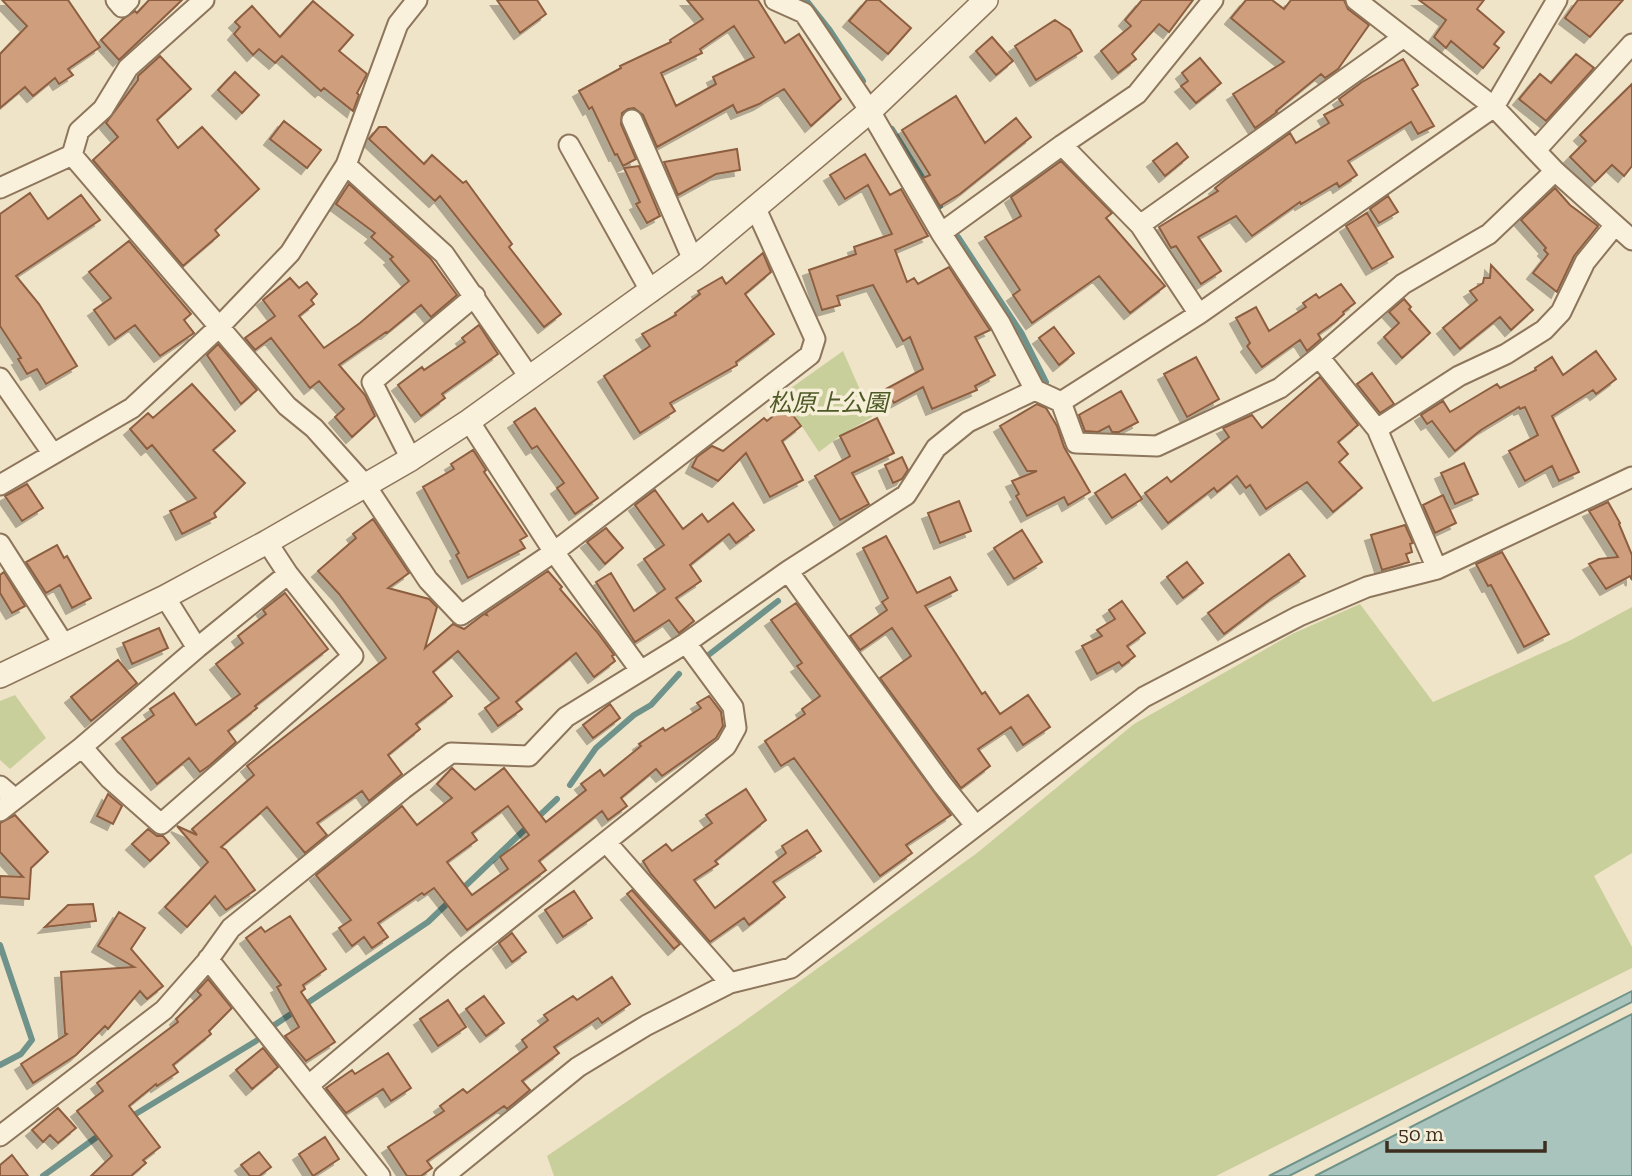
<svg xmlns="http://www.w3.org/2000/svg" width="1632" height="1176" font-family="'Zilla Slab','Noto Sans JP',serif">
<defs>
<filter id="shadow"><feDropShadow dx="-6" dy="6" stdDeviation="0" flood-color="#0004"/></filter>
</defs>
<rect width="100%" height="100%" fill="#f0e4c8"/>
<path fill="#c9cf9b" d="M843 351 872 417 840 436 819 452 781 395Z
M1360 604 1433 702 1571 640 1632 607V853L1594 876 1632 947V968L1216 1176H554L547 1156 739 1025 977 853 1134 724 1292 634Z
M15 695 46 738 10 769 0 760V701Z"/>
<path fill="#a9c4bc" stroke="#6f938a" stroke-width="2" d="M1632 991V1002L1289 1176H1269Z
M1632 1014V1176H1315Z"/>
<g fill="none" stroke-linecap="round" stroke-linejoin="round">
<path stroke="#6f938a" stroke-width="6" d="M806 0 829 29 863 81
M892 129 940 206
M958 237 1022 334 1046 382
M702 660 778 601
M570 785 596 748 634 715 651 705 679 674
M459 892 557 799
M0 945 32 1040 21 1054 0 1065
M273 1026 428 922 452 899
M129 1118 256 1041
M43 1176 101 1134"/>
</g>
<path fill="#cf9f7d" stroke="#8d5f41" stroke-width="2" fill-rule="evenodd" filter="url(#shadow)" d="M2 0H68L100 47 68 69 73 75 59 84 55 78 33 96 25 87 0 108V54L27 26Z
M149 0H182L119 60 101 40 123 19 135 11 137 13Z
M497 0H537L546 14 520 33Z
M687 0H758L785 43 799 34 841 99 811 126 784 89 759 104 737 113 733 105 657 147 643 115 634 108 628 109 622 113 621 124 636 159 623 166 617 154 615 155 592 107 589 109 579 91 621 68 620 66 671 42 670 40 703 19ZM734 26 754 57 713 77 716 84 676 106 661 73 702 53 700 49Z
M867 0H879L911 28 888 54 849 21Z
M1142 0H1193L1169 32 1159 24 1132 54 1136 59 1118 73 1101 51 1131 26 1125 20Z
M1246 0H1272L1284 9 1291 0H1344L1348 9 1369 25 1338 69 1325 78 1321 74 1276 111 1277 112 1255 128 1233 94 1284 62 1231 18Z
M1419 0H1484L1477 9 1504 32 1494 44 1499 48 1483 68 1451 41 1446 48 1434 37 1446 20Z
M1578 0H1623L1590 37 1565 18Z
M313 1 353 35 339 51 367 74 357 93 359 95 353 111 324 88 321 91 282 56 275 63 259 49 253 55 234 34 240 27 235 22 252 6 280 37Z
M1055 20 1070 30 1082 51 1036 80 1015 46Z
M992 37 1013 61 996 75 976 51Z
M1576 54 1594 68 1546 121 1519 99 1540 74 1551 83Z
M160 56 191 89 157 120 178 148 202 127 259 189 215 230 219 235 183 266 93 160 118 137 106 123 138 80V76Z
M1200 58 1221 83 1196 103 1181 86 1188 81 1182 73Z
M1403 59 1418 85 1412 89 1434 126 1418 134 1411 122 1348 161 1357 175 1339 187 1337 183 1301 204 1300 202 1252 236 1236 216 1198 237 1221 271 1201 284 1176 246 1171 248 1159 227 1218 191 1215 188 1226 179 1290 133 1296 143 1329 123 1324 115 1343 105 1339 99 1362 82Z
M235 72 259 95 242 113 218 90Z
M1632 84V166L1624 176 1612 165 1595 182 1570 157 1586 141 1580 135Z
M956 96 985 143 1016 118 1031 137 960 194 940 206 923 178 930 175 902 130Z
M284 121 321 150 307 168 270 139Z
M379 127H386L424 164 432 155 463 183 466 181 512 244 509 247 561 314 544 327 440 196 435 201 369 139Z
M1177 143 1188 157 1165 176 1153 161Z
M737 149 740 170 716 174 678 195 664 162Z
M865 154 890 195 901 189 928 236 895 250 907 282 914 278 918 284 949 267 990 330 975 337 995 375 975 386 977 390 932 409 923 387 894 403 886 389 923 369 910 337 903 341 873 285 837 296 840 305 822 310 809 270 856 254 854 247 892 234 868 185 845 199 830 175Z
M1061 161 1112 213 1106 218 1165 286 1130 313 1099 276 1032 323 1013 295 1020 290 985 237 1021 216 1011 197Z
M639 166 660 216 647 223 636 204 640 202 624 168Z
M349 184 430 258 457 295 431 317 421 305 387 333 386 332 339 365 365 395 375 416 352 437 335 417 344 409 319 381 310 388 271 338 255 350 245 338 275 316 263 300 290 278 299 288 307 282 317 294 311 300 314 304 299 316 324 348 360 323 409 281 390 259 393 257 371 237 375 233 336 204Z
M1555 188 1570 205 1598 226 1574 256 1557 292 1533 273 1548 254 1544 250 1546 248 1521 220Z
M30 193 48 219 81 195 100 220 16 276 39 304 77 366 46 384 37 369 27 374 18 359 21 358 0 326V214Z
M1388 196 1398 212 1379 223 1370 209Z
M1367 213 1393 257 1372 269 1346 226Z
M129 241 191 314 184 320 194 333 160 356 135 325 115 339 94 310 111 298 89 272Z
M763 253 771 272 745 294 774 334 736 362 737 365 670 403 675 411 640 433 604 376 650 346 642 334 676 315 675 313 700 294 698 291 722 277 726 284Z
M1491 265 1533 310 1511 330 1500 317 1460 349 1443 328 1477 300 1470 291 1483 283 1484 278H1490Z
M1341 284 1355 303 1343 312 1344 314 1335 322 1318 334 1321 339 1307 351 1300 340 1262 367 1247 346 1250 343 1236 318 1256 307 1269 331 1306 307 1303 303 1316 294 1319 298Z
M1404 299 1411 307 1409 309 1430 333 1402 358 1384 337 1399 323 1389 312Z
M479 325 498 354 442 394 445 398 421 416 398 385 422 367 424 370 465 342 462 338Z
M1054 327 1074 353 1059 365 1039 338Z
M218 344 257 390 241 404 207 355Z
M1596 351 1616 379 1596 394 1593 390 1552 416 1579 472 1559 481 1552 466 1525 481 1509 451 1538 435 1525 407 1520 409 1519 407 1481 430 1455 451 1432 421 1427 424 1421 415 1443 401 1450 412 1497 384 1500 388 1536 370 1535 368 1552 357 1563 375Z
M1196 357 1219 399 1187 417 1164 374Z
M1372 373 1394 404 1380 413 1357 384Z
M1320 377 1358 425 1338 442 1348 454 1339 462 1362 488 1333 512 1307 482 1266 509 1250 485 1246 488 1237 476 1217 492 1214 488 1168 523 1145 493 1167 477 1171 482 1229 437 1223 428 1252 415 1262 428Z
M192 384 235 431 213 450 245 483 214 513 216 517 182 534 170 511 196 498 152 445 147 449 130 429 148 413 153 418Z
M1121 391 1138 422 1119 432H1112L1109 426 1098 432 1085 431 1079 415Z
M1037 404 1046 408 1057 426 1064 447 1090 492 1068 505 1064 497 1027 516 1016 496 1019 494 1012 481 1037 471H1027L1000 426Z
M786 406 801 426 782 441 803 480 770 497 746 453 718 481 692 467 697 457 712 446 723 451 764 418 767 421Z
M535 408 598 498 575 514 557 488 564 483 537 446 532 449 514 422Z
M877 418 894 453 852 473 869 504 840 520 815 476 850 456 840 436Z
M473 450 486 470 484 472 527 536 520 540 525 548 468 578 456 555 459 553 423 487 454 469 451 464Z
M902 457 908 470 902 479 893 483 885 465Z
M1464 463 1478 494 1455 504 1441 473Z
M1125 474 1142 499 1112 518 1095 493Z
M27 484 43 508 22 521 5 496Z
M655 490 683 529 702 514 708 522 733 503 754 530 736 543 729 534 690 565 701 581 676 598 694 621 679 633 669 620 635 642 596 582 611 573 634 611 665 589 644 559 664 545 635 505Z
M1443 495 1456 523 1435 533 1423 505Z
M959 501 971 531 940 543 928 513Z
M1608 502 1620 523 1619 524 1632 555V580L1630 576 1606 589 1589 564 1599 559 1618 557 1589 511Z
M373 519 409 573 388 588 429 599 437 607 425 648 453 624 464 629 484 614 487 615 486 613 548 571 562 587 560 589 597 632 614 655 612 656 615 661 594 677 576 653 516 702 522 709 498 726 485 708 499 698 458 651 433 672 452 696 416 724 420 729 388 755 402 774 369 801 362 791 317 823 327 835 305 853 267 807 221 847 226 850 255 890 226 910 215 896 187 927 165 907 208 862 177 826 197 835 192 829 254 775 247 766 386 658 339 594 318 571 356 538 353 534Z
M1405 525 1413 543 1410 544 1412 552 1406 554 1409 562 1382 570 1371 535Z
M606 528 623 548 605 564 587 542Z
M1022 530 1042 562 1014 579 994 548Z
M886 536 917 593 950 577 957 590 925 606 982 694 985 692 1000 714 1028 695 1050 727 1023 745 1011 727 978 749 990 766 961 788 880 678 911 656 892 628 860 650 850 636 887 610 882 602 888 598 863 548Z
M57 545 64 558 67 556 91 598 72 608 60 585 46 593 26 562Z
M1502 552 1549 634 1524 647 1491 585 1488 586 1476 564Z
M1289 554 1305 576 1273 597 1224 634 1208 613Z
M1187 562 1203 583 1183 598 1167 577Z
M4 572 25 606 12 613 0 593V575Z
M285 593 328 649 255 706 257 708 228 731 236 742 210 765 200 772 189 758 157 784 122 738 154 715 150 709 174 693 196 725 240 694 216 664 243 643 238 636 266 614 263 610Z
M1122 601 1145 633 1127 646 1135 656 1122 666 1119 662 1097 674 1082 646 1102 636 1097 630 1115 619 1109 610Z
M796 603 951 815 906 845 912 853 880 876 794 758 781 766 765 741 805 714 802 709 820 696 797 666 802 663 771 620Z
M159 628 168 648 132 664 123 643Z
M118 660 137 683 91 721 71 697Z
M709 696 721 712 723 726 716 738 662 776 656 769 621 798 627 806 608 820 602 811 539 861 546 870 467 930 434 888 424 895 422 893 378 923 388 937 372 948 364 937 352 946 339 928 351 920 316 875 402 806 417 825 452 798 437 784 452 768 475 790 504 768 546 822 586 790 581 784 600 770 604 776 641 746 639 744 663 728 665 731 701 708 697 703ZM508 806 529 835 500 857 508 869 472 895 447 862 477 840 472 833Z
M610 704 620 718 593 738 583 725Z
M746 789 766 820 715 861 718 864 694 880 715 908 786 853 782 846 807 830 821 851 773 882 785 897 749 925 744 918 710 942 651 874 643 861 666 844 672 851 712 823 706 815Z
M108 794 122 806 113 824 97 816Z
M15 815 48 852 31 868 29 899 0 897V876L23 877 0 852V823Z
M148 829 157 836H163L169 843 150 861 132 844Z
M632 890 680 944 674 949 627 894Z
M574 891 592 918 563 937 545 910Z
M93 904 96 921 45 927 68 905Z
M119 912 145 928 131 949 163 986 147 999 140 991 108 1029 105 1026 76 1055 33 1083 21 1064 67 1034 65 1033 61 972 134 967 98 946Z
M290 916 326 969 303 985 305 989 301 992 335 1042 306 1061 285 1036 299 1027 277 987 281 985 246 938 261 927 265 932Z
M512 933 526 952 512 962 499 943Z
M612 977 630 1004 602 1023 598 1018 554 1047 559 1053 522 1081 530 1090 507 1109 504 1106 427 1161 432 1168 421 1176H407L388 1147 444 1111 440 1106 463 1089 467 1093 527 1047 522 1040 548 1020 544 1015 573 996 577 1000Z
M208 979 232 1008 209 1031 211 1034 173 1065 178 1072 157 1086 156 1084 129 1106 160 1147 143 1160 146 1163 131 1176H91L112 1156 77 1111 103 1091 97 1083 178 1022 176 1019 201 995 197 991Z
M484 996 504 1023 486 1036 466 1009Z
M448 1000 466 1027 438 1046 420 1019Z
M263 1048 278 1067 252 1089 236 1070Z
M388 1053 411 1088 391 1101 383 1089 346 1113 326 1088 352 1070 355 1074Z
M58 1108 76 1128 58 1143 50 1135 43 1142 32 1130Z
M325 1137 339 1159 313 1176 299 1154Z
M259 1152 271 1167 259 1176H250L241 1165Z
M12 1155 28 1176H0V1165Z"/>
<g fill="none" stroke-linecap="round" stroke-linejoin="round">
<g stroke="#8d765c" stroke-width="23">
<path id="minor" d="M116 0 122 7 129 0
M775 0 804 13 870 111 941 233 1000 323 1035 390 1061 402 1199 314 1494 107 1557 0
M1356 0 1494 107 1555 171 1632 240
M632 120 693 260
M569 145 651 292
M1062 145 1140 225 1199 314
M1536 150 1632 44
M72 155 79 131 103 109 128 68 204 0
M346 165 444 254 530 378
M0 188 72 155 287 406 314 428 366 486 428 580 461 615 554 552 810 355 815 339 756 209
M1140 225 1404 37
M941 233 1062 145 1137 94 1213 0
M1319 357 1377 429 1459 376 1506 354 1544 330 1561 312 1585 262 1615 225
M0 378 53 454
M1061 402 1076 443 1157 446 1280 388 1319 357 1403 284 1489 234 1555 171
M469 421 554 552 640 670
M1377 429 1437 569
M411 459 372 382 475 296
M0 485 132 408 219 327 290 253 346 165 398 24 417 0
M0 544 65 646
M788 571 942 784 975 825
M165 597 197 648 82 747 110 779 161 824 353 656 288 574 267 542
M197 648 288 574
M0 786 15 799
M0 811 82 747
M606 842 730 983
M208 959 380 1176
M309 1085 454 963 726 746 736 728 733 707 686 643
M0 1136 164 1010 208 960 231 928 403 789 451 753 529 756 566 717 686 643 788 571 906 495 936 448 968 422 1035 390
M444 1176 578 1067 647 1025 730 983 791 968 1144 697 1299 616 1367 587 1437 569 1632 477"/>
</g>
<g stroke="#8d765c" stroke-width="26">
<path id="tertiary" d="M0 676 165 597 267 542 411 459 469 421 693 260 870 111 986 0"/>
</g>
<use href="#minor" stroke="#faf1dc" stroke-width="19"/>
<use href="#tertiary" stroke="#faf1dc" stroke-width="23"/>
</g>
<g text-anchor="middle" stroke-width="7" stroke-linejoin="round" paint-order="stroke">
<g font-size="24" font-style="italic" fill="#4d5a26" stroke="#f7eed8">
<text x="828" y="411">松原上公園</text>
</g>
</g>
<path d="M1387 1141v10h158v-10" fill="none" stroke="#3d2e20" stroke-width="3.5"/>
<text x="1398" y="1141" font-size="21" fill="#3d2e20" stroke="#f7eed8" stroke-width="5" paint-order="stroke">50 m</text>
</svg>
